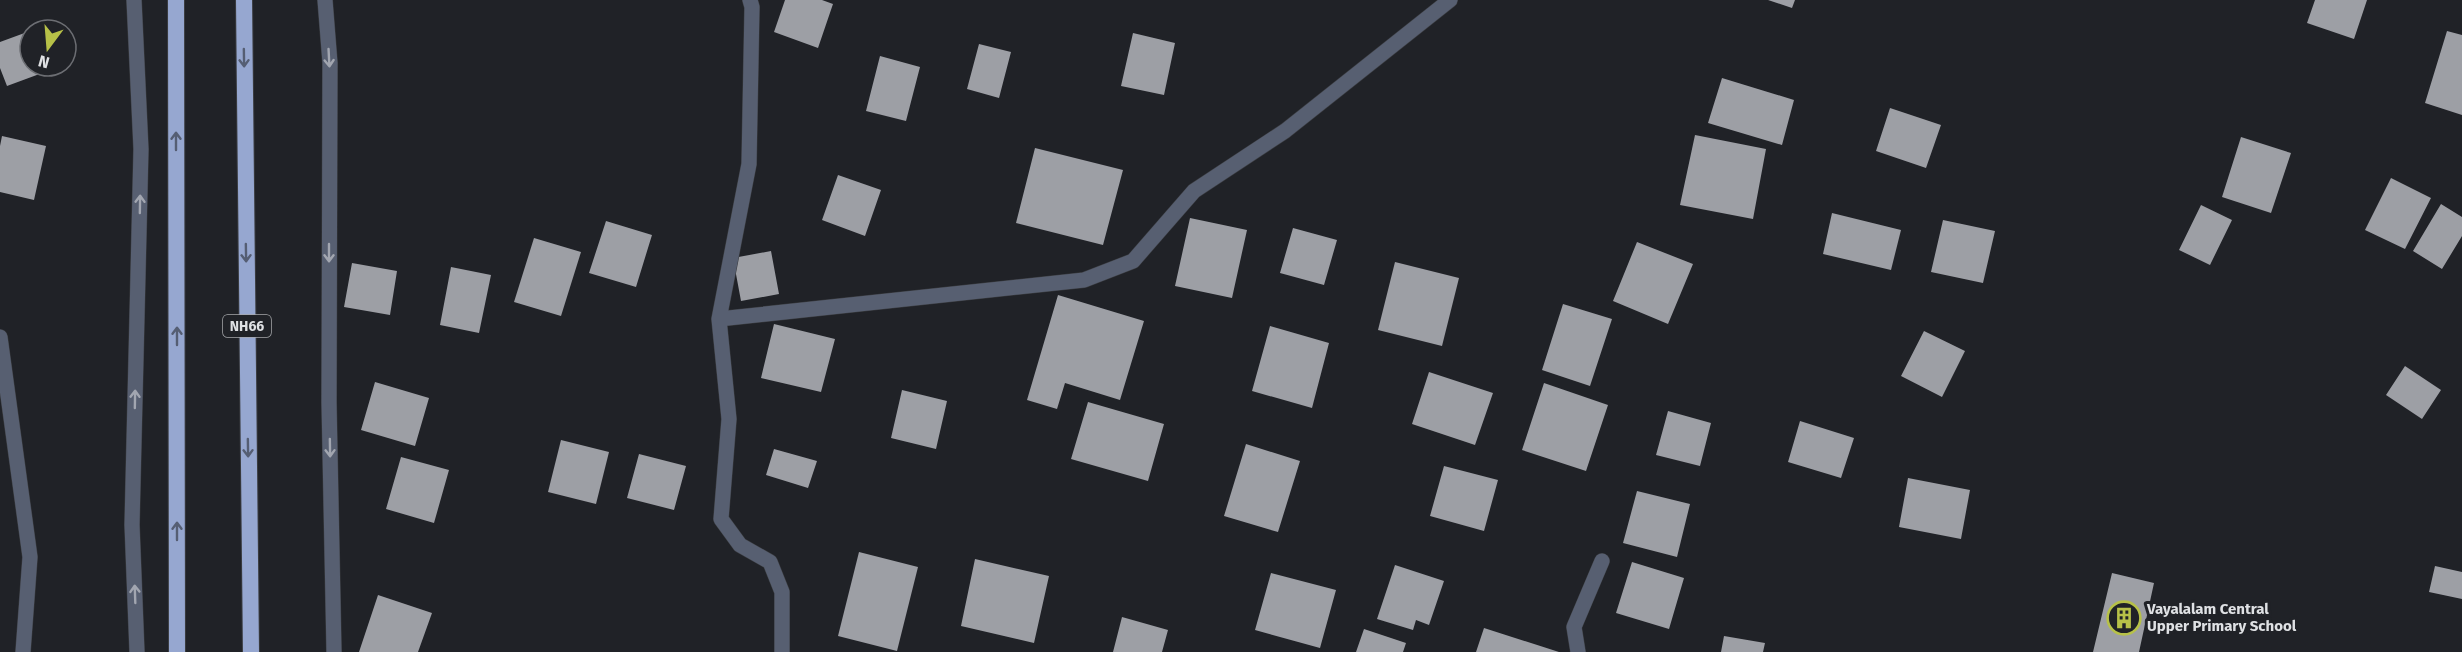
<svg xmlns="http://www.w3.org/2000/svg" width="2462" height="652" font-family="'Fira Sans',sans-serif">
<rect width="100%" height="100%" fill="#202227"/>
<path fill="#9d9fa5" d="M785 0H822L833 4 818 48 774 32Z
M1768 0H1795L1792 8Z
M2315 0H2367L2354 39 2307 23Z
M30 31V66H51L53 69 7 86 0 68V42Z
M2447 31 2462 35V115L2425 103Z
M1133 33 1175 43 1164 95 1121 86Z
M979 44 1011 52 999 98 967 89Z
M880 56 920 67 906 121 866 111Z
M1722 78 1794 100 1782 145 1708 123Z
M1890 108 1941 125 1926 168 1876 151Z
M1695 135 1766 149 1753 219 1680 205Z
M2 136 46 146 34 200 0 192V146Z
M2241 137 2291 153 2271 213 2222 197Z
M1035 148 1123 170 1103 245 1016 223Z
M838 175 881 190 865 236 822 220Z
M2391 178 2431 198 2405 249 2365 230Z
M2441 204 2462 217V236L2442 269 2413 251Z
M2201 205 2232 220 2210 265 2179 250Z
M1832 213 1901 230 1891 270 1823 254Z
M1190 218 1247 230 1232 298 1175 286Z
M1943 220 1995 231 1983 283 1931 272Z
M606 221 652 235 636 287 589 273Z
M1293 228 1337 240 1324 285 1280 273Z
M534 238 581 252 561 316 514 302Z
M1637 242 1693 264 1668 324 1613 301Z
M771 251 779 294 741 301 733 258Z
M1395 262 1459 278 1442 346 1378 330Z
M352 263 397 271 390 315 344 307Z
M451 267 491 275 479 333 440 325Z
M1058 295 1144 321 1120 400 1065 383 1057 409 1027 400Z
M1563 304 1612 319 1590 386 1542 370Z
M774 324 835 339 821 392 761 378Z
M1270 326 1329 343 1312 408 1252 391Z
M1924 331 1965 351 1942 397 1901 376Z
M2405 366 2441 390 2422 419 2386 395Z
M1429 372 1493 393 1475 445 1412 424Z
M375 382 429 398 415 446 361 430Z
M1544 383 1608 405 1586 471 1522 450Z
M902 390 947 401 936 449 891 438Z
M1088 402 1164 424 1148 481 1071 459Z
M1668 411 1711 423 1700 466 1656 455Z
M1800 421 1854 438 1841 478 1788 462Z
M561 440 609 452 596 504 548 492Z
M1246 444 1300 461 1278 532 1224 516Z
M774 449 817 461 808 488 766 475Z
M639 454 686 466 674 510 627 498Z
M401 457 449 470 434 523 386 509Z
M1444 466 1498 480 1484 531 1430 516Z
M1908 478 1970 490 1961 539 1899 527Z
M1637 491 1690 504 1677 557 1623 543Z
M859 552 918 567 897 651 838 636Z
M975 559 1049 576 1034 643 961 626Z
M1632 562 1684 578 1669 629 1616 613Z
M1395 565 1444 581 1429 625 1416 620 1413 630 1377 619Z
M2435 566 2462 572V599L2429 592Z
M1271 573 1336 590 1320 648 1255 630Z
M2112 573 2154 583 2139 652H2093Z
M378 595 432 613 418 652H359Z
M1122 617 1168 630 1162 652H1113Z
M1484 628 1559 652H1476Z
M1364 629 1406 643 1403 652H1356Z
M1724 636 1765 643 1763 652H1721Z"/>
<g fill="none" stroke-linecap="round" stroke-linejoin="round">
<g stroke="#3b3d41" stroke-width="16">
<path id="minor" d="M750 0 752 7 749 164 719 319 729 419 721 519 740 545 770 562 782 592V652
M719 319 1084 280 1133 261 1194 191 1285 131 1450 0
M0 337 30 557 23 652
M1578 652 1574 627 1602 561"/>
</g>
<g stroke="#3b3d41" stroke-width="16">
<path id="tertiary" d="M134 0 141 149 132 525 137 652
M325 0 330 63 329 402 334 652"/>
</g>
<g stroke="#3b3d41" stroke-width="18">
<path id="trunk" d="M176 0 177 652
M244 0 251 652"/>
</g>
<use href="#minor" stroke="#575f71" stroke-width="15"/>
<use href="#tertiary" stroke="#575f71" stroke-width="15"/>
<use href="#trunk" stroke="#96a7d0" stroke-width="16"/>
</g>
<defs><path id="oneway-shaft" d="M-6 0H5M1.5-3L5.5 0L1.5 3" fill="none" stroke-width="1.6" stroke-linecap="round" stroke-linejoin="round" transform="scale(1.5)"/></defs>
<g stroke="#555e73">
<use href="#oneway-shaft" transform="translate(244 58) rotate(89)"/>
<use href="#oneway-shaft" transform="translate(176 141) rotate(-90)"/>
<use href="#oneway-shaft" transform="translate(246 253) rotate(89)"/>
<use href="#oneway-shaft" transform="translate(177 336) rotate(-90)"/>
<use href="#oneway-shaft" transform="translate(248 448) rotate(89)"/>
<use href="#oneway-shaft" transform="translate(177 531) rotate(-90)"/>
</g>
<g stroke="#a2a6b0">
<use href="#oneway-shaft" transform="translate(329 58) rotate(87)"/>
<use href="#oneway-shaft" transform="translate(140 204) rotate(-89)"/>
<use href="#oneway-shaft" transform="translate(329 253) rotate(90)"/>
<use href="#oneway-shaft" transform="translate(135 399) rotate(-89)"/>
<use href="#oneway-shaft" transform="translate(330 448) rotate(89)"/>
<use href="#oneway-shaft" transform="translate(135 594) rotate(-92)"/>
</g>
<defs>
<g id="building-ring" transform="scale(1.725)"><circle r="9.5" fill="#202227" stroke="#b7c148" stroke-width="1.5"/><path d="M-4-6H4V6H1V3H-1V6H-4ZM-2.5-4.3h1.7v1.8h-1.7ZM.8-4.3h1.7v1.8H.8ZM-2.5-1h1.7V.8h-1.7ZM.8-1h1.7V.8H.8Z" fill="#b7c148"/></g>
</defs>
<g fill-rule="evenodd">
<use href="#building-ring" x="2124" y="618"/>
</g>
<g text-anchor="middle" stroke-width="6" stroke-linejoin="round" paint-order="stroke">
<rect fill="#202227" stroke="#a6a8ab" stroke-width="1.5" x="223" y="315" width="48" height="22" rx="4.5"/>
<g font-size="14" font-weight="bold" fill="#dfe1e4">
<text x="247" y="331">NH66</text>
</g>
<g font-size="15" font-weight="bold" fill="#dfe1e4" stroke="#202227" text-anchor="start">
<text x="2147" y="614">Vayalalam Central<tspan x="2147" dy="17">Upper Primary School</tspan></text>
</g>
</g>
<g transform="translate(48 48) rotate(196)"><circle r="28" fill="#202227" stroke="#6c6e73" stroke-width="1.5"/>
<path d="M0-4.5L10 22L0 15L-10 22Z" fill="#b7c148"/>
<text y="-9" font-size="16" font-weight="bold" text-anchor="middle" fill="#dfe1e4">N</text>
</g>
</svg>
